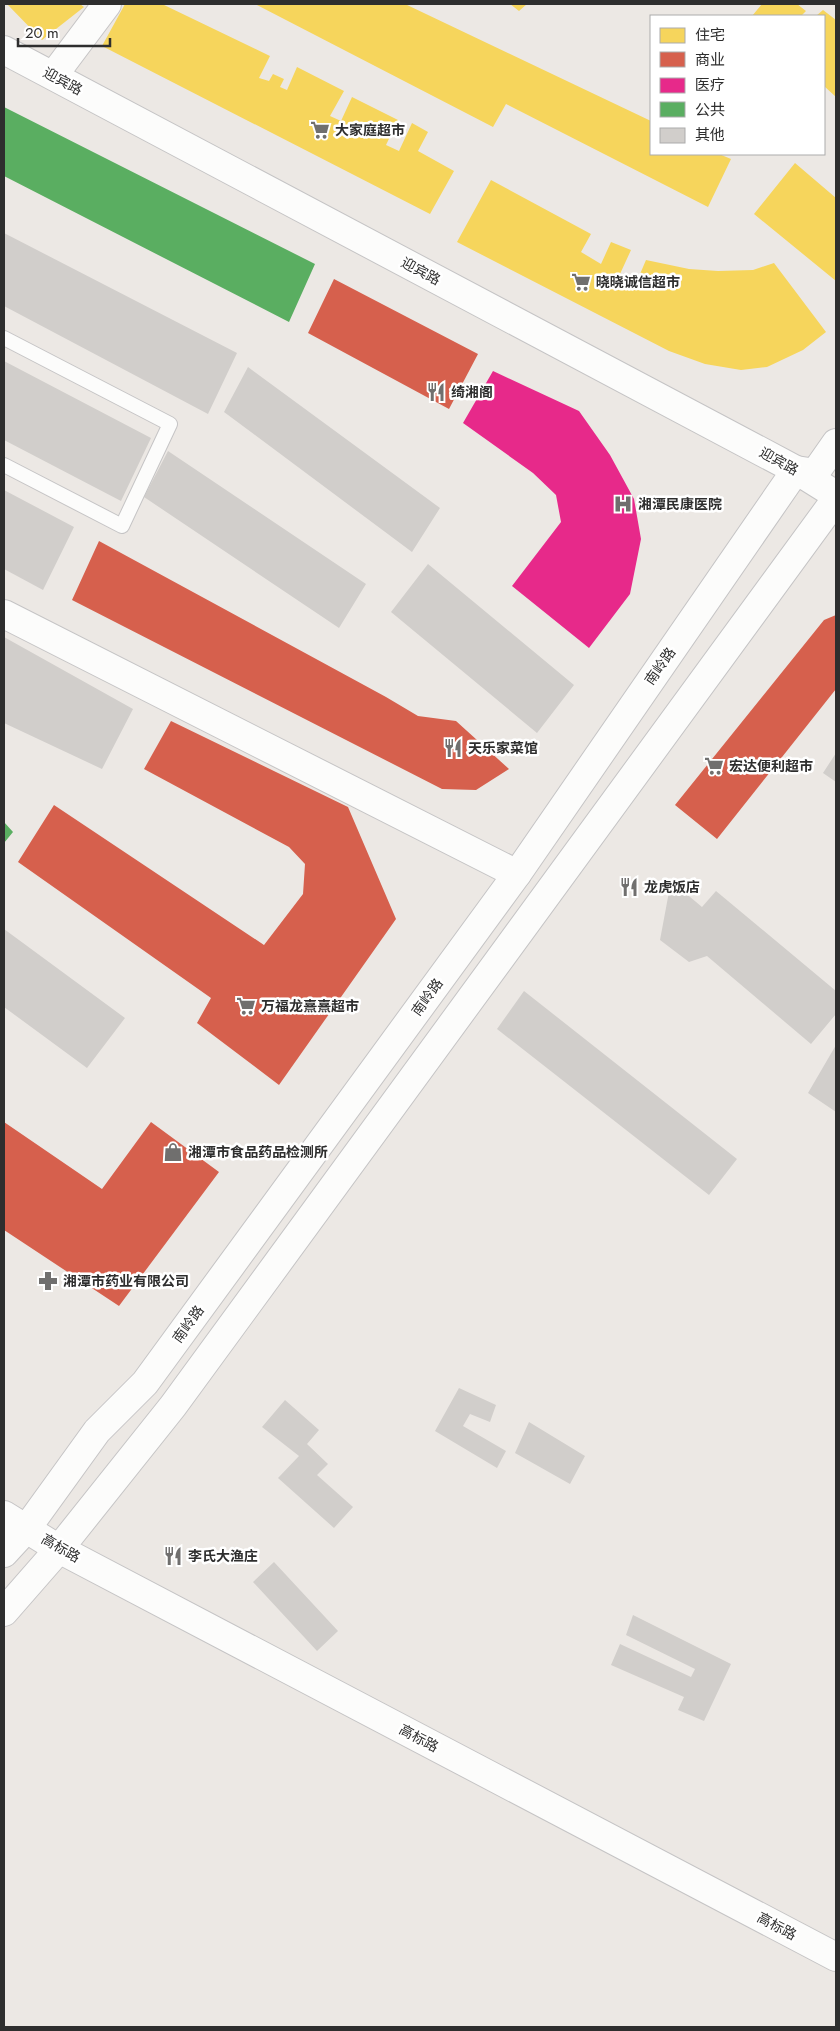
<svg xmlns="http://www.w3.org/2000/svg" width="840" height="2031" font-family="Jost,'Noto Sans SC',sans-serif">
<rect width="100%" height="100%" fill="#ece8e4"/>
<path fill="#f6d55c" d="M7 4H80L84 7 42 40Z
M125 4H162L270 56 259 78 269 81 273 74 284 79 280 87 287 90 297 67 344 91 330 116 341 121 352 97 398 120 386 145 399 151 412 123 428 132 418 151 454 171 430 214 102 46Z
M255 4H405L651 121V154H719L731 159 708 207 506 104 493 127Z
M510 4H527L519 11Z
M762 4H797L806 11 801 16H752Z
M823 10 836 20V97L824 86V16H816Z
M795 163 836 198V281L754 214Z
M491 180 591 234 581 252 601 264 611 242 631 250 620 274 637 281 646 260 689 269 718 271 753 270 774 263 826 332 803 350 767 367 741 370 705 364 669 351 457 242Z"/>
<path fill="#d6604d" d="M334 279 478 354 449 409 308 333Z
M99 541 386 697 418 716 456 721 509 769 476 790 442 789 72 600Z
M836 615V689L717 839 675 805 824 620Z
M171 721 348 807 396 919 279 1085 197 1023 211 998 18 862 54 805 264 945 303 894 305 864 289 847 144 769Z
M4 1122 102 1189 151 1122 219 1172 119 1306 4 1230Z"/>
<path fill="#e7298a" d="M493 371 579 411 610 455 634 499 641 539 630 594 589 648 512 586 561 522 556 495 533 473 463 423Z"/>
<path fill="#5aae61" d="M4 107 315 264 289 322 4 176Z
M4 822 13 832 4 843Z"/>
<path fill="#d1cecb" d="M4 233 237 353 208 414 4 306Z
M4 361 151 438 121 501 4 440Z
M248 367 440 508 412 552 224 412Z
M168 451 366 584 339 628 144 497Z
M4 490 74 527 43 590 4 569Z
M428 564 574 685 537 733 391 612Z
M4 637 133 709 102 769 4 723Z
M836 753V782L823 773Z
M671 881 702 907 716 891 836 991V1014L811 1044 707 956 689 962 660 940Z
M4 929 125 1018 87 1068 4 1007Z
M524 991 737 1159 709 1195 497 1029Z
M836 1045V1112L808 1093Z
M459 1388 496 1405 490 1422 470 1414 463 1426 506 1451 497 1468 435 1431Z
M285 1400 319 1430 307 1444 328 1464 317 1475 353 1507 334 1528 278 1478 299 1456 262 1427Z
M529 1422 585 1456 570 1484 515 1453Z
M274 1562 338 1631 317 1651 253 1582Z
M633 1615 731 1664 704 1721 678 1710 684 1697 611 1665 620 1644 691 1677 695 1669 626 1635Z"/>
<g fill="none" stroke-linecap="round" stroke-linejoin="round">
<g stroke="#c5c4c5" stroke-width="16">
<path id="service" d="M4 338 170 424 122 526 4 465"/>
</g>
<g stroke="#c5c4c5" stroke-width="30">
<path id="minor" d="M4 50 796 470 836 495
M53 76 107 4
M4 614 517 874
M4 1515 59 1549 836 1957"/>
</g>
<g stroke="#c5c4c5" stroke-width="30">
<path id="tertiary" d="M4 1553 27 1528 97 1431 145 1383 517 874 796 470 815 473 836 443
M4 1612 59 1549 173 1406 836 499"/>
</g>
<use href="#service" stroke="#fcfcfb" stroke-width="14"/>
<use href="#minor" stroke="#fcfcfb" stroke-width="28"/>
<use href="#tertiary" stroke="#fcfcfb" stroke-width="28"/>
</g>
<defs>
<g id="supermarket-bare" transform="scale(1.5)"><path d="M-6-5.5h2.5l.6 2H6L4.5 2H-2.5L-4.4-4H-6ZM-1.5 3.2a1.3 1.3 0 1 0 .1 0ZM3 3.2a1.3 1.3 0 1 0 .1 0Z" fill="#706f6e" stroke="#fff" stroke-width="2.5" paint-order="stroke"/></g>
<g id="restaurant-bare" transform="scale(1.5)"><path d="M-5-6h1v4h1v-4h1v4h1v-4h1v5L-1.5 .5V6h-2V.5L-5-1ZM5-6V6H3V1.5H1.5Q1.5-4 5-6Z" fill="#706f6e" stroke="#fff" stroke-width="2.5" paint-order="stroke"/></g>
<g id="hospital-bare" transform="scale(1.5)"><path d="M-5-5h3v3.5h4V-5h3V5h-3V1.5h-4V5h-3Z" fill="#706f6e" stroke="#fff" stroke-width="2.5" paint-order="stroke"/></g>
<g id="shop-bare" transform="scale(1.5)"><path d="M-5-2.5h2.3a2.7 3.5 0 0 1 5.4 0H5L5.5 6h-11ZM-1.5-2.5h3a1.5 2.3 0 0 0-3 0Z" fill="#706f6e" stroke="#fff" stroke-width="2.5" paint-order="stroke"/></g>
<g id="pharmacy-bare" transform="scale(1.5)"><path d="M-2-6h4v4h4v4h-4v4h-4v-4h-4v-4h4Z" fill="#706f6e" stroke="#fff" stroke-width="2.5" paint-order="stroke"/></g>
</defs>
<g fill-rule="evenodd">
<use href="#supermarket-bare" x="320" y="130"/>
<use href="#supermarket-bare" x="581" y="282"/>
<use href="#restaurant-bare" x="436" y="392"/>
<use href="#hospital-bare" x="623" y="504"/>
<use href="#restaurant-bare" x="453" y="748"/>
<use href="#supermarket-bare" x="714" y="766"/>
<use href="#restaurant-bare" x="629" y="887"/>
<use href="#supermarket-bare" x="246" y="1006"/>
<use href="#shop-bare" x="173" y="1152"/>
<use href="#pharmacy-bare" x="48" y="1281"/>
<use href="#restaurant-bare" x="173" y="1556"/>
</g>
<g text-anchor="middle" stroke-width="5" stroke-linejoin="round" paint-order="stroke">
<g font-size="14" fill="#2e2e2e" stroke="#fff">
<text transform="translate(63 81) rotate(28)" y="5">迎宾路</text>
<text transform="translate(421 271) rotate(28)" y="5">迎宾路</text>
<text transform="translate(779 461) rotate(29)" y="5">迎宾路</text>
<text transform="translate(660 666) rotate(-55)" y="5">南岭路</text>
<text transform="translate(427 997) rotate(-54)" y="5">南岭路</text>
<text transform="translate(188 1324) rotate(-54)" y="5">南岭路</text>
<text transform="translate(61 1548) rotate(30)" y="5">高标路</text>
<text transform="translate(419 1738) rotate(28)" y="5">高标路</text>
<text transform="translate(777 1926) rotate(28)" y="5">高标路</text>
</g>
<g font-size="14" font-weight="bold" fill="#2e2e2e" stroke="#fff" text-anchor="start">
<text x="335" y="135">大家庭超市</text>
<text x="596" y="287">晓晓诚信超市</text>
<text x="451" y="397">绮湘阁</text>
<text x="638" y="509">湘潭民康医院</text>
<text x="468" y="753">天乐家菜馆</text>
<text x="729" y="771">宏达便利超市</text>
<text x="644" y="892">龙虎饭店</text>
<text x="261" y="1011">万福龙熹熹超市</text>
<text x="188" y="1157">湘潭市食品药品检测所</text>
<text x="63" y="1286">湘潭市药业有限公司</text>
<text x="188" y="1561">李氏大渔庄</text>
</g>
</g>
<rect width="840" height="2031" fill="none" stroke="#2e2e2e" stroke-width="10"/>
<rect x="650" y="15" width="175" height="140" fill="#ffffff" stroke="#ababab"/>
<rect x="660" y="28" width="25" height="15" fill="#f6d55c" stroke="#ababab"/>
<text x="695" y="40" font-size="15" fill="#2e2e2e">住宅</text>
<rect x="660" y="52" width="25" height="15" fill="#d6604d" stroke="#ababab"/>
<text x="695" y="65" font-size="15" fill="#2e2e2e">商业</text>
<rect x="660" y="78" width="25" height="15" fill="#e7298a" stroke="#ababab"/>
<text x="695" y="90" font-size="15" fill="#2e2e2e">医疗</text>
<rect x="660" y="102" width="25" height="15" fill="#5aae61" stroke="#ababab"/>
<text x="695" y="115" font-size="15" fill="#2e2e2e">公共</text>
<rect x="660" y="128" width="25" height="15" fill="#d1cecb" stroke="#ababab"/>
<text x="695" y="140" font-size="15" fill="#2e2e2e">其他</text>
<path d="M18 38v8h92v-8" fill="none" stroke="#2e2e2e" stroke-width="2.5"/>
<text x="25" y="38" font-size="15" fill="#2e2e2e" stroke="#ffffff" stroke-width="4" paint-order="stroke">20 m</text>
</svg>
